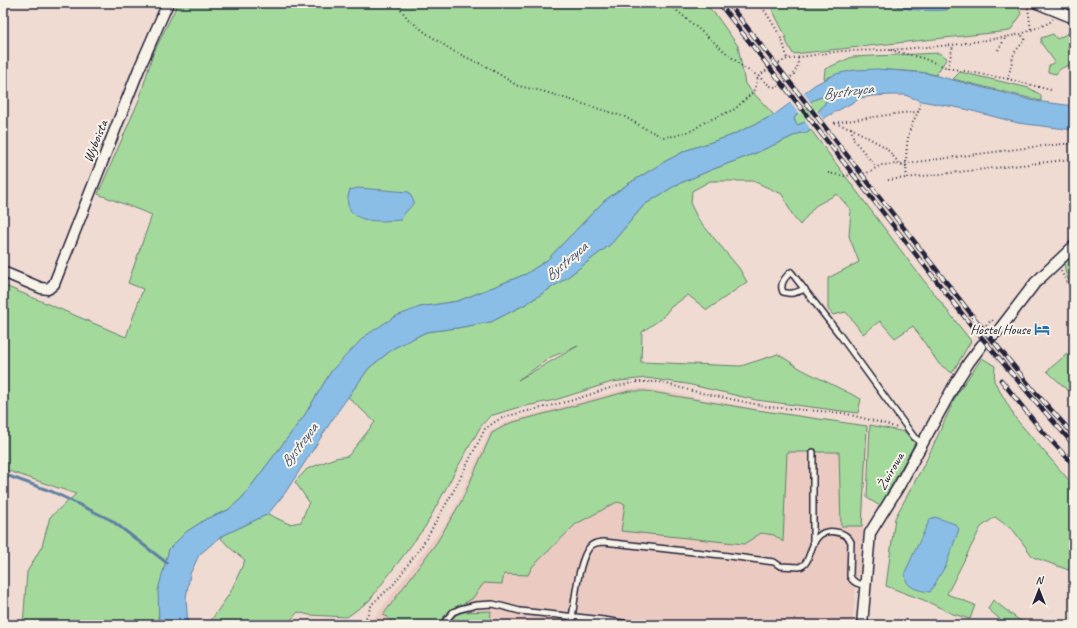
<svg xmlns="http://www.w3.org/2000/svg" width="1077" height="628" font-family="Caveat,sans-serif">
<rect width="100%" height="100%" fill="#f0dbd2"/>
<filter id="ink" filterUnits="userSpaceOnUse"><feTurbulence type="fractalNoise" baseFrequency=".025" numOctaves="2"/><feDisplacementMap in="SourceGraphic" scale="8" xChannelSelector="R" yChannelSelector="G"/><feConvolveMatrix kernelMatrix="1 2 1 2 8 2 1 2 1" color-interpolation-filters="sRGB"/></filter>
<g filter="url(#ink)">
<path fill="#ebcac2" d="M628 388H645L757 409 868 426 861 576 857 577 852 625H369L448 520 459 500 490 431 509 421Z"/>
<path fill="#a4d99c" stroke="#637e6c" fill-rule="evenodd" d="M178 3H704L716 15 738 46 745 84 774 115 730 136 687 150 664 162 628 184 604 201 547 260 526 274 458 301 420 307 332 370 304 416 242 498 228 510 206 519 186 532 169 549 158 618 159 625H23L27 572 42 546 50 517 76 494 3 469V285L126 337 143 289 128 283 152 215 98 194 139 100 153 54Z
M769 3H824L839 5 840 3H1015L1019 7 1021 15 1010 31 793 54 787 43 785 35Z
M1074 30V65C1065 66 1061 67 1056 74L1048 72 1049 65 1055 62 1041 43V38L1053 34 1057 39Z
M939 53 947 58 936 75C926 72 916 72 905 71 877 69 850 68 824 79L825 69 852 57Z
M960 72 1029 88 1041 95V101L953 79Z
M823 97 826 101C822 110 807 123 797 125L794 119C798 110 812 98 823 97Z
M811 130 911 264 971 341 952 373 939 364 913 326 895 338 880 321 863 334 846 312 833 315 828 309V278L859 262 849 236 851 210 837 194 815 206 800 225 794 218 782 194 753 181H710L692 191 691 205 698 219 739 268 747 282 707 310 688 295 671 307 662 318 642 332 641 362 741 366 778 354 801 369 861 399 858 413 756 400 687 384 646 378 612 382 555 400 516 408 490 416 481 426 457 468 425 527 369 601 347 617 309 615 298 612 289 622 290 625H210L212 619 230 593 245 560 229 547 220 537 268 514 289 524 301 522 309 502 295 482 307 469 335 458 348 456 375 422 348 397 369 368 394 348 426 332 457 328 491 322 526 304 565 279 611 244 644 205 676 185 711 170 756 153 800 133H807ZM578 346 518 380 551 357Z
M1074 251V288C1068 282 1061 267 1067 258 1068 256 1072 253 1074 251Z
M1074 348V396L1047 371Z
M982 358 995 366 994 381 1016 419 1074 486V572L1033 557 1014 531 995 517 981 527 947 594 975 605 970 619 953 614 926 601 886 586 895 518 926 461 957 394Z
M629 391H646L757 410 867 426 862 526H841L839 452H787L783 542 774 535 761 533 744 544 621 531 625 504 617 502 576 524 532 567 528 575 504 574 502 584 484 583 472 599 453 609 438 625H393L388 617 383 615 437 542 461 502 492 433 510 423Z
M870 425 905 432 915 443 880 506 867 498Z
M993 600 1019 620 1033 625H1007L988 609Z
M491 611 490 625H447L457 614 464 612Z"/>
<path fill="#8abee7" stroke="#6080a2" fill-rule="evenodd" d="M892 3H948L947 10C933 11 902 11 892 3Z
M877 69 926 73 1035 101 1074 106V130L1018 123 965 109 921 101 905 95H892L872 96 861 98 824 118 807 133H800L756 153 711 170 676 185 644 205 611 244 565 279 526 304 491 322 457 328 426 332 394 348 369 368 338 411 285 493 268 514 220 537 199 555 190 574 186 598 188 625H159L158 590 169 549 186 532 206 519 228 510 242 498 304 416 332 370 365 336 394 317 420 307 458 301 526 274 547 260 604 201 628 184 664 162 687 150 730 136 774 115 816 84 836 74 855 70ZM823 97 826 101C822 110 807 123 797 125L794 119C798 110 812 98 823 97Z
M358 188 409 192 414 202C410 209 403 213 401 220 384 221 354 225 348 205 347 200 348 195 350 190Z
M935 517 955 524 959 529 946 565 930 592C917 590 904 588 905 572L930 519Z"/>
<path fill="#f0dbd2" d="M802 91 812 104 799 114 789 101Z
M816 109 824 120 812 131 804 120Z"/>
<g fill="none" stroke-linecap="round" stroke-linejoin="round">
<path stroke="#6080a2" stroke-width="3" d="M3 474 53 492 111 520 167 563"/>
<path stroke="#c7b6b4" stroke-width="10" stroke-dasharray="10 5" stroke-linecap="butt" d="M982 345 993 335"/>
<g stroke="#22223b" stroke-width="8">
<path id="service" d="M805 289C797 292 791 295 783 292 779 284 785 277 791 272L839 334 906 426 914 437 922 443
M813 452V542
M442 625 453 612 460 609 476 605 493 604 520 611 604 620 635 625
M571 625C574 608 578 555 592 545 595 543 600 542 604 542L721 555 774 562 780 566 799 567C815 565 806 527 836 532 843 533 848 536 851 542L850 576C853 583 858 584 865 585"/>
</g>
<g stroke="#22223b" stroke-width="13">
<path id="minor" d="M1037 3 1074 18
M3 272 41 288 48 289 54 284 139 69 168 3
M993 335 999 330 1035 283 1074 246
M862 625 870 533 899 486 955 384 969 362 982 345"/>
</g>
<path stroke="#22223b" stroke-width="2" stroke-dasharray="1 3" stroke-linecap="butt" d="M396 3 408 19 426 33 453 51 489 68 518 86 542 91 625 117 644 128 663 137 675 136 693 130 705 122 735 109 753 92 756 85 758 76 773 66 787 59 841 51 889 50 953 45 1006 37 1021 34 1049 23 1053 19
M668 3 743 67 758 76 770 86 776 87 786 82 794 74 798 65V58
M762 7C773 24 784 38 787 59
M1028 8 1031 30
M891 50 922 58 948 68 1008 79 1051 90
M998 50 1006 37
M948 68 953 45
M1008 79 1014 53 1025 40 1021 34
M851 128 854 140 876 167
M906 167 900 164 1033 147 1074 143
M828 173 844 176 867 173 881 165 900 164 885 147 851 128 833 123 901 113 919 112
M907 178C905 162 906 136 913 122 916 115 919 111 921 104
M888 180 1074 159
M1061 271 1067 283 1074 291
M986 325 992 320 993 321
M363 625 372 604 393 585 423 544 453 492 485 429 496 421 507 416 570 401 610 388 636 382H660L692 391 769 407 843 413 882 423 898 428"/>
<use href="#service" stroke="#f7f3e8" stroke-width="5"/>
<use href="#minor" stroke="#f7f3e8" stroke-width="10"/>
<g stroke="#22223b" stroke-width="4.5">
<path id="rail" d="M719 3 971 325 1030 395 1074 445
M728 3 975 319 1035 392 1074 435
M1001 380 1041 430 1074 465"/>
</g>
<use href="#rail" stroke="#f7f3e8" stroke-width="3" stroke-dasharray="9" stroke-linecap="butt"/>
</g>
</g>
<defs>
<g id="hotel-bare" transform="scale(1.2)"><path d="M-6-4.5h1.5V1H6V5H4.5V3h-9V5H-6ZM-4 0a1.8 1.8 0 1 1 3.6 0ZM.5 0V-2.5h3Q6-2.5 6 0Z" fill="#1f6fb2" stroke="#f7f3e8" stroke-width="2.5" paint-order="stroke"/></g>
</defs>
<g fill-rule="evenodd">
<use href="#hotel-bare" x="1042" y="329"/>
</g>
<g text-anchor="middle" stroke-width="4" stroke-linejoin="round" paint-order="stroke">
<g font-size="14" fill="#22223b" stroke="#f7f3e8">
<text transform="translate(95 141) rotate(-68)" y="5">Wyboista</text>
<text transform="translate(890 471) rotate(-60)" y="5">Żwirowa</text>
</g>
<g font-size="14" fill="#22223b" stroke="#f7f3e8" text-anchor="end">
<text x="1030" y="334">Hostel House</text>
</g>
<g font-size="15" font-style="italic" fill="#41516f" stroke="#f7f3e8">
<text transform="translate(848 91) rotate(-7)" y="5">Bystrzyca</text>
<text transform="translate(566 261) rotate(-41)" y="5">Bystrzyca</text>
<text transform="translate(299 445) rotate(-53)" y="5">Bystrzyca</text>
</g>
</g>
<rect width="1077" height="628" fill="none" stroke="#f7f3e8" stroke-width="16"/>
<rect x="8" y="8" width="1061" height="612" fill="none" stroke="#22223b" stroke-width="1.5" filter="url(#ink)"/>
<g transform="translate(1039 590)" stroke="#f7f3e8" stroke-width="3" paint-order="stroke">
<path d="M0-3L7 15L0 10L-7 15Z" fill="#22223b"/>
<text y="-6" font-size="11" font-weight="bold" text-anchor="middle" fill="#22223b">N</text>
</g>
</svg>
